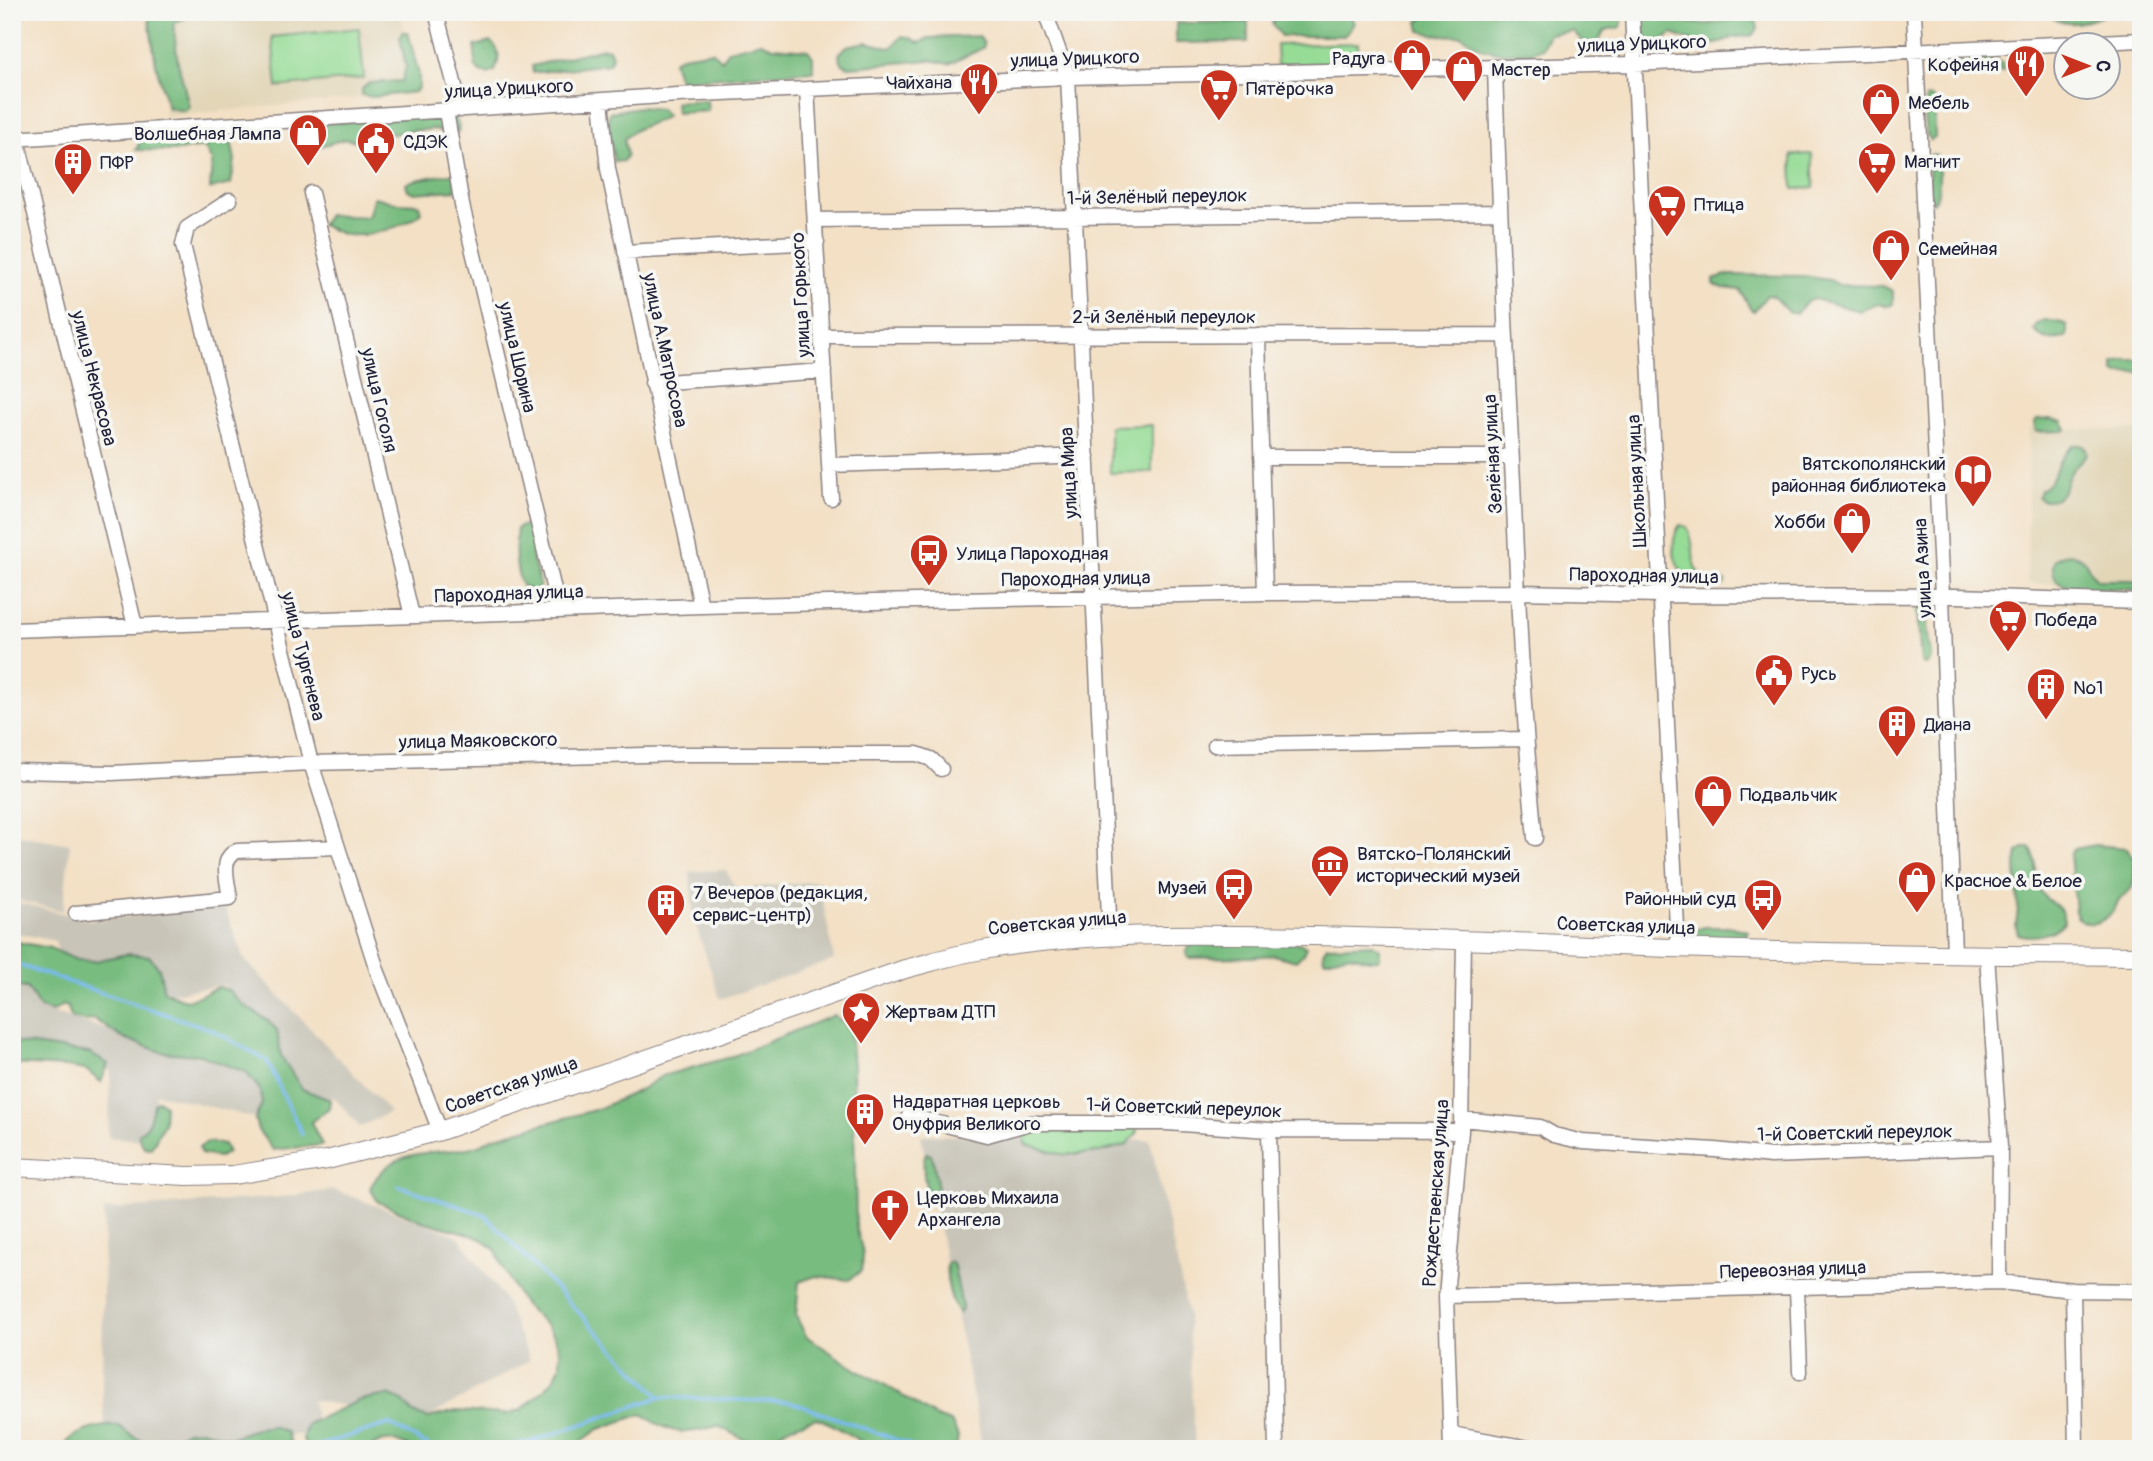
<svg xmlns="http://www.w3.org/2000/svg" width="2153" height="1461" font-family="Pangolin,sans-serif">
<rect width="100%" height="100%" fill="#f6f6f2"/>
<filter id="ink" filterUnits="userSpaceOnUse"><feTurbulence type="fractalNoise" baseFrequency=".0143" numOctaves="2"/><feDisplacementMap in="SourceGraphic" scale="14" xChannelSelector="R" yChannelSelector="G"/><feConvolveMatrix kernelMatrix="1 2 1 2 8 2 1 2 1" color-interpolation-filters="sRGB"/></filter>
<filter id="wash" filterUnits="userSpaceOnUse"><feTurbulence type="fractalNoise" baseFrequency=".00686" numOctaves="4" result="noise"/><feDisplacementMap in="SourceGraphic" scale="28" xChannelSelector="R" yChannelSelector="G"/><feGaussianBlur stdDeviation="1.57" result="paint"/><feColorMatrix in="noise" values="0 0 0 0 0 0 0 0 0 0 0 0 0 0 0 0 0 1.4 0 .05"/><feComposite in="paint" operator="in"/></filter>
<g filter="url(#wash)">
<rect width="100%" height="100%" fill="#f3e0c5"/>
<path fill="#e2d6b7" d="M145 12H400L418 93 166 116Z
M2029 428 2141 430V585L2027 583Z"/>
<path fill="#c8c4b8" d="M12 834 70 844 63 911 12 899Z
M726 870 736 889 819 881 834 960 720 999 693 916 690 872Z
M12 901 90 920 225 908 244 959 390 1112 360 1127 334 1097 314 1103 281 1064 224 985 160 995 63 967 55 941 12 932Z
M12 979 21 981 39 1009 263 1077 259 1119 156 1093 152 1141 108 1137 111 1071 12 1055Z
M921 1135 1150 1140 1188 1314 1195 1449H983Z
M334 1190 458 1236 504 1299 530 1360 423 1420 312 1400 318 1433 152 1449H107L102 1387 104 1210 282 1197Z"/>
<path fill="#96dc96" stroke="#5c7f68" stroke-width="2" d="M359 28 364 78 277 87 272 37Z
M1358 43 1359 62 1277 65 1276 45Z
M1812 154 1814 188 1793 189 1792 155Z
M1152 425V472L1110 473V426Z
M1680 525 1687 527C1702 555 1678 577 1725 581V584C1690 603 1660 553 1680 525Z
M1033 1127 1137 1128V1133L1126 1145 1100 1152 1064 1155 1025 1144V1131Z"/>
<path fill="#78bc7f" stroke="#4d6f5d" stroke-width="2" d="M148 12H186L185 18 173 23 178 62 189 106 185 111 168 108 156 65Z
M1276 12H1348L1354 23 1344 36H1281L1272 24Z
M1434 12H1624L1622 16C1621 22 1624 25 1618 29 1605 27 1602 32 1598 44 1585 49 1581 39 1573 31L1549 34 1542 48 1533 52 1501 53 1481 48 1462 36 1437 35 1420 31 1418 21Z
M1645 12H1663L1674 22 1708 24 1735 19H1752L1756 21 1758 28C1753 40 1746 35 1735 37 1730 38 1725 42 1720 43 1699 48 1691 40 1672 34L1659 43 1652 44C1642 35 1641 25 1645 12Z
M2052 12H2110C2095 20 2064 31 2050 15Z
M1248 22V42L1176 43V23Z
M402 32H408L419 75V87L415 92 372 97 362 95V89L369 83 402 81 406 67 400 37Z
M902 36 911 38 919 43 929 38 979 36 984 44 983 48 949 64 930 60 850 67C842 65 840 62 839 54L847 46 867 42 889 48 892 47Z
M490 42C502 49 499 60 495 71L488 74 480 72 475 66V46Z
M761 42 773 47 808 50 813 57V71L679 80 673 61 682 56 712 51 722 60 728 50Z
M604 48 609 49 612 56 609 64 533 73 532 66Z
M1994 60 2002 63 2003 71 1949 73 1947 67 1951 62Z
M1931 97 1935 100V138L1930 141C1923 130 1923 111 1926 98Z
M707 100 708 111 676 113 675 102Z
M639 107 660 109 667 116C650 127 638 124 624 139L627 155 623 161 614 162 608 119 610 112Z
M442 114 456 119 459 126 458 132 446 133 435 129 408 131 358 141 345 139 321 146 304 143 295 138 296 133 308 125Z
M159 132 230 135 235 160 231 184 210 189 212 161 204 147 174 151 136 150 143 135Z
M1932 154 1937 155C1939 168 1942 193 1933 203L1928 195 1930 156Z
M454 173 456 190 414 193 408 190 406 184C414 178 442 176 454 173Z
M374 197 396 203 419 204 421 213C404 227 370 237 347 235 339 234 329 228 321 225L328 215 368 217Z
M1726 275 1803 276 1830 280 1839 285 1882 286 1893 291V304L1889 306 1878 304 1860 311 1814 299 1808 301 1796 313H1789L1773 296 1767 295 1754 311 1751 310 1740 290 1723 288 1714 284V279Z
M2045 320 2063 323 2067 325V336C2056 342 2041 340 2034 330L2037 324Z
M2123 360H2141V372L2119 374 2114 372V363Z
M2050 419 2063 422 2067 429 2064 431 2036 432 2034 424 2037 420Z
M2073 445H2080L2085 447 2087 453C2083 460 2076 464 2072 471 2061 487 2068 501 2042 500L2038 497 2040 490C2053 484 2053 475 2059 463 2062 456 2067 451 2073 445Z
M528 524 534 537 532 558 540 585 536 593 522 586C514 566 515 550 517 528Z
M2073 554C2092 560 2085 571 2098 580H2141V590L2070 587C2056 584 2049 574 2055 559L2063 555Z
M1922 606 1928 611 1927 626 1931 656 1930 661 1926 665 1921 662 1917 610Z
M2095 845 2125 848 2134 859C2134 867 2136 878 2132 887 2130 892 2125 894 2121 898 2115 904 2119 901 2115 908 2107 921 2090 929 2078 918L2075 912 2070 854 2075 849Z
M2023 848H2030C2040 862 2033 878 2041 892 2049 906 2062 902 2064 922 2054 934 2033 939 2018 934L2016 926 2018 908 2016 864 2018 852Z
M1705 927H1732L1748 931 1743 940 1719 942 1691 939V931Z
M12 941 50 948 77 960 95 961 127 954 149 956 159 968 164 991C194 1007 190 998 218 987L228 990 242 1004 267 1020 277 1030 281 1056 302 1089 330 1100 329 1108 311 1122 322 1145 273 1150 258 1130 255 1119 262 1103 259 1088 246 1072 199 1055 161 1052 121 1037 94 1019 86 1021 71 1018 68 1007 62 1005 53 1012 40 1008 27 988 12 986Z
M1197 942 1299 943 1306 947 1303 954 1296 961 1273 955 1250 957 1188 958 1186 951 1191 945Z
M1373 944 1380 949V957L1378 960C1367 962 1359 955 1348 955 1339 955 1333 960 1324 960L1323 952 1327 946Z
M834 1015 850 1030 853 1066 856 1226 863 1253 862 1270 849 1280 816 1276 799 1282 796 1316 806 1336 857 1370 884 1384 936 1417 951 1422 958 1436 956 1449H874L831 1424 817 1418 792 1426 763 1441H747L718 1426C681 1435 675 1436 642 1414L599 1429 570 1449H408L407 1446C392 1439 382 1438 369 1449H306L303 1438 307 1424 360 1400 388 1395 403 1401 413 1413 428 1418 456 1411 508 1414 522 1409 544 1390 554 1379 560 1366V1352L555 1337 546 1325 523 1304 501 1264 496 1250 483 1240 469 1234 422 1221 378 1202 370 1188C398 1134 455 1164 492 1138L598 1109 638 1091 662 1076 731 1057Z
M12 1042 89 1053 108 1064 101 1082 86 1070 66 1067 12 1064Z
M158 1100 165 1105 164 1123 153 1145 151 1148 144 1147 139 1138V1133L148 1125 154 1104Z
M207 1142 224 1144 228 1153 219 1157 201 1154 199 1148Z
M926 1153 931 1155 933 1159 940 1201 939 1206 935 1207C926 1195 920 1167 926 1153Z
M951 1262 954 1266 962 1307V1310L959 1313C950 1302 945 1276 947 1263Z
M105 1426H119L132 1436 146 1443H160L174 1439 187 1431 201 1430 230 1438 258 1428 272 1426 286 1432 293 1449H62C72 1433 88 1429 105 1426Z"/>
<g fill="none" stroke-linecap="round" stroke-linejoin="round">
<path stroke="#7abaee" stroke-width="3.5" d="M12 963 213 1030 267 1061 302 1134
M399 1186 485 1215 660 1397
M307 1449 389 1424 435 1449
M482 1449 528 1443 660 1397 791 1402 908 1444 916 1449"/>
</g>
</g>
<g filter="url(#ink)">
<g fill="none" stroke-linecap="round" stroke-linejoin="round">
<g stroke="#8a8180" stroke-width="17">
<path id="minor" d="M436 12 461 110
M1045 12 1068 77 1110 936
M1632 12 1678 948
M1914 12 1942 596 1954 954
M1495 67C1499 206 1506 344 1513 482 1518 601 1523 719 1535 838
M807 89 831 498
M601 101 608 169 701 606
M446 111 462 205 559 611
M12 139 678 95 807 89 1068 77 1634 64 2141 40
M17 139 135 626
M311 193 412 616
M230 200 187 228 183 245 311 763 377 970 440 1131
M815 220 1500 212
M625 252 817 242
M1258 335 1265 593
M822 336 1505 335
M652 383 824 371
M1261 457H1511
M830 465 1087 456
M12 630 701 606 1265 593 1518 592 1661 595 1957 596 2141 602
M1215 745 1526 739
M12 771 112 773 311 763 685 754H917L931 759 941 769
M76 913 230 898C228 882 219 858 237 851L337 847
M1987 955 2000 1147 1999 1282
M909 1116 987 1135 1030 1123H1167L1269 1130 1461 1131
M1462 1119 1540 1127 1554 1135 1583 1142 1715 1150 1771 1156 2000 1147
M1269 1130 1276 1449
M1797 1288 1800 1372
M2073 1290 2076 1449
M1446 1296 1999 1282 2073 1290 2141 1291
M1451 1434 1535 1449
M1451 1449 1446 1296 1461 1131 1464 940"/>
</g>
<g stroke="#8a8180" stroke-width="20">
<path id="tertiary" d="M12 1167 187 1176 233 1175 327 1160 440 1131 905 969C929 963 953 955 977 951 1088 931 1201 934 1313 936 1396 938 1479 940 1562 944 1755 952 1948 955 2141 956"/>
</g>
<use href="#minor" stroke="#fff" stroke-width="14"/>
<use href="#tertiary" stroke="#fff" stroke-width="18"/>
</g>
</g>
<defs>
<g id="shop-pin" transform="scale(2.0125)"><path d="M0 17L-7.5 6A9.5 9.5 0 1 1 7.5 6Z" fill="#c8321e" stroke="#f6f6f2"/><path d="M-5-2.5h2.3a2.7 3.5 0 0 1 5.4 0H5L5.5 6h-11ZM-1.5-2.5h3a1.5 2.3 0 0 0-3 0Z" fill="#fff"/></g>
<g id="restaurant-pin" transform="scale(2.0125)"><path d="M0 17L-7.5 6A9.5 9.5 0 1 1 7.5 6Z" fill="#c8321e" stroke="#f6f6f2"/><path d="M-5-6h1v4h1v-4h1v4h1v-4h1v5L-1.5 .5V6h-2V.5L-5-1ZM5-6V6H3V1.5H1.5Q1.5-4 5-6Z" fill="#fff"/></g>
<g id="supermarket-pin" transform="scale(2.0125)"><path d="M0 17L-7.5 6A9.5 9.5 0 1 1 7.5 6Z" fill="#c8321e" stroke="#f6f6f2"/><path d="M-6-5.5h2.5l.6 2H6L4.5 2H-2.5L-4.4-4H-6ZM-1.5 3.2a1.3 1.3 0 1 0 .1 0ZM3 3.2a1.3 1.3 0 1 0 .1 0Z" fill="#fff"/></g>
<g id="civic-pin" transform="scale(2.0125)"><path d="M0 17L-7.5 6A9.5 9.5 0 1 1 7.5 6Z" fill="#c8321e" stroke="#f6f6f2"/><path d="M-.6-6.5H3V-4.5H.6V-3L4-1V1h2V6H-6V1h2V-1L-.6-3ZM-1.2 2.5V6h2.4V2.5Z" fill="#fff"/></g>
<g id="building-pin" transform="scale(2.0125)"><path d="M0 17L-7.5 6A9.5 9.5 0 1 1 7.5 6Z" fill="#c8321e" stroke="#f6f6f2"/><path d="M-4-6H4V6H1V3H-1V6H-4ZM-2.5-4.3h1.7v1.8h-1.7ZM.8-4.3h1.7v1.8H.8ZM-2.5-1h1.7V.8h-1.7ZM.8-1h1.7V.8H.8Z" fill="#fff"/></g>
<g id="library-pin" transform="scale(2.0125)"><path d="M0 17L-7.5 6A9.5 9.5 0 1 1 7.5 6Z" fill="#c8321e" stroke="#f6f6f2"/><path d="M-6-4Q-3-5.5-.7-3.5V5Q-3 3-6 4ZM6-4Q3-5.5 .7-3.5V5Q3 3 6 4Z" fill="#fff"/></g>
<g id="bus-pin" transform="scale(2.0125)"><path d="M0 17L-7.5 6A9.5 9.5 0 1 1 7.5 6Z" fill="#c8321e" stroke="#f6f6f2"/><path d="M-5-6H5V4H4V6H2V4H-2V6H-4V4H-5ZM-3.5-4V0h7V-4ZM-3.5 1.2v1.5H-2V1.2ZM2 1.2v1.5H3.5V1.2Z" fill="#fff"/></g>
<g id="museum-pin" transform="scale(2.0125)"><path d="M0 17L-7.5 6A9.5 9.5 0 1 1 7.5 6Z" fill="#c8321e" stroke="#f6f6f2"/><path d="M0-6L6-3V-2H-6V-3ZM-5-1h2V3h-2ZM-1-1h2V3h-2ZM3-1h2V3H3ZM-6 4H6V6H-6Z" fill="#fff"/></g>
<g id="sight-pin" transform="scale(2.0125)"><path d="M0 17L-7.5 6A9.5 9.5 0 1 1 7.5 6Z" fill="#c8321e" stroke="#f6f6f2"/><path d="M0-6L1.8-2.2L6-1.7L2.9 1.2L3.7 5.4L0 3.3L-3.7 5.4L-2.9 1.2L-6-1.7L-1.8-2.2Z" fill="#fff"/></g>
<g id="church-pin" transform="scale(2.0125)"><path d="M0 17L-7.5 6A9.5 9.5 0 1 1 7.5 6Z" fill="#c8321e" stroke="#f6f6f2"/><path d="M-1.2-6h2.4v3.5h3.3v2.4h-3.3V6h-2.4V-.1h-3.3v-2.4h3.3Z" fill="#fff"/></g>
</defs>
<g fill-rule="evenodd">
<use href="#shop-pin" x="1412" y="58"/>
<use href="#restaurant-pin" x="2026" y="64"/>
<use href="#shop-pin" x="1464" y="69"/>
<use href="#restaurant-pin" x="979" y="82"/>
<use href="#supermarket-pin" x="1219" y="88"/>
<use href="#shop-pin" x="1881" y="102"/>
<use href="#shop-pin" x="308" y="133"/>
<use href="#civic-pin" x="376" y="141"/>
<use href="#supermarket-pin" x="1877" y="161"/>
<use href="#building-pin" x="73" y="162"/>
<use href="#supermarket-pin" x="1667" y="204"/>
<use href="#shop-pin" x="1891" y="248"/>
<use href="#library-pin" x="1973" y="474"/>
<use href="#shop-pin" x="1852" y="521"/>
<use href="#bus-pin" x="929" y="553"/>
<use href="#supermarket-pin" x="2008" y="619"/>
<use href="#civic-pin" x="1774" y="673"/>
<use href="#building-pin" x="2046" y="687"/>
<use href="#building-pin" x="1897" y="724"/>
<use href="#shop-pin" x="1713" y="794"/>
<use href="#museum-pin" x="1330" y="864"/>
<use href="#shop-pin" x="1917" y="880"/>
<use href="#bus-pin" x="1234" y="887"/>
<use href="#bus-pin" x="1763" y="898"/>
<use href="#building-pin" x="666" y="903"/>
<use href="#sight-pin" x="861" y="1011"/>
<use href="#building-pin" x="865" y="1112"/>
<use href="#church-pin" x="890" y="1208"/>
</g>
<g text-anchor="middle" stroke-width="7" stroke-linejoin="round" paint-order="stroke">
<g font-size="19" fill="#22223b" stroke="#f6f6f2">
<text transform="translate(1642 43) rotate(-2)" y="7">улица Урицкого</text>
<text transform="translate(1075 58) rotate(-2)" y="7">улица Урицкого</text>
<text transform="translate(509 88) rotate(-3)" y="7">улица Урицкого</text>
<text transform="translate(1157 196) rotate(-1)" y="7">1-й Зелёный переулок</text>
<text transform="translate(800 295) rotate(-93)" y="7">улица Горького</text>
<text x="1164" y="323">2-й Зелёный переулок</text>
<text transform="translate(666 350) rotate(78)" y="7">улица А.Матросова</text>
<text transform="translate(518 357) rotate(77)" y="7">улица Шорина</text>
<text transform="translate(95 378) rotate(76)" y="7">улица Некрасова</text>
<text transform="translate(380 400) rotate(77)" y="7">улица Гоголя</text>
<text transform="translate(1492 454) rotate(-93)" y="7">Зелёная улица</text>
<text transform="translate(1068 473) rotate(-93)" y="7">улица Мира</text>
<text transform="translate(1636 481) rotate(-93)" y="7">Школьная улица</text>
<text transform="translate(1922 568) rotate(-93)" y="7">улица Азина</text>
<text transform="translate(1644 575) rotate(1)" y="7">Пароходная улица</text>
<text transform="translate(1076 578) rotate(-1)" y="7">Пароходная улица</text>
<text transform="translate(509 593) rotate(-2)" y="7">Пароходная улица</text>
<text transform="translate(304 656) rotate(76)" y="7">улица Тургенева</text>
<text transform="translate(478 740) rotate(-1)" y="7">улица Маяковского</text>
<text transform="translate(1057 922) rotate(-5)" y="7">Советская улица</text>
<text transform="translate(1626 925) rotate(2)" y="7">Советская улица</text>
<text transform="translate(511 1084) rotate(-19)" y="7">Советская улица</text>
<text transform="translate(1184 1107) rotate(2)" y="7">1-й Советский переулок</text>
<text transform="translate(1855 1132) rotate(-1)" y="7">1-й Советский переулок</text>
<text transform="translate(1435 1193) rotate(-86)" y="7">Рождественская улица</text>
<text transform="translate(1793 1269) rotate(-2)" y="7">Перевозная улица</text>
</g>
<g font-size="19" fill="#22223b" stroke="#f6f6f2" text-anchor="start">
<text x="1385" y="65" text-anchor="end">Радуга</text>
<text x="1999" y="71" text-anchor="end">Кофейня</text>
<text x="1491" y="76">Мастер</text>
<text x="952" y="89" text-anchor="end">Чайхана</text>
<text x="1246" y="95">Пятёрочка</text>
<text x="1908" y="109">Мебель</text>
<text x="281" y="140" text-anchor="end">Волшебная Лампа</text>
<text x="403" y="148">СДЭК</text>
<text x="1904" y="168">Магнит</text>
<text x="100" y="169">ПФР</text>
<text x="1694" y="211">Птица</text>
<text x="1918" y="255">Семейная</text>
<text x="1946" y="470" text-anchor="end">Вятскополянский<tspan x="1946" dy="22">районная библиотека</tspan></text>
<text x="1825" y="528" text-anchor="end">Хобби</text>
<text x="956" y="560">Улица Пароходная</text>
<text x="2035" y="626">Победа</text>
<text x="1801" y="680">Русь</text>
<text x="2073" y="694">№1</text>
<text x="1924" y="731">Диана</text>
<text x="1740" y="801">Подвальчик</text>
<text x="1357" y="860">Вятско-Полянский<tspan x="1357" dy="22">исторический музей</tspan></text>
<text x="1944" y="887">Красное &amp; Белое</text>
<text x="1207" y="894" text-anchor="end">Музей</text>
<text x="693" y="899">7 Вечеров (редакция,<tspan x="693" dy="22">сервис-центр)</tspan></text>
<text x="1736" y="905" text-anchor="end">Районный суд</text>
<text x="888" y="1018">Жертвам ДТП</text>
<text x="892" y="1108">Надвратная церковь<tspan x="892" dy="22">Онуфрия Великого</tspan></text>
<text x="917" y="1204">Церковь Михаила<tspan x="917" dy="22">Архангела</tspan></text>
</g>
</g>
<rect width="2153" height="1461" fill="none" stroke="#f6f6f2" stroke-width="42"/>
<g transform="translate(2087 66) rotate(90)"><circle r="33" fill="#f6f6f2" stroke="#a1a1a9" stroke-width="2"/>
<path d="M0-5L12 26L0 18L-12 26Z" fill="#c8321e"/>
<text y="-10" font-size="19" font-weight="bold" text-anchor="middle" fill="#22223b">С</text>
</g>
</svg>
